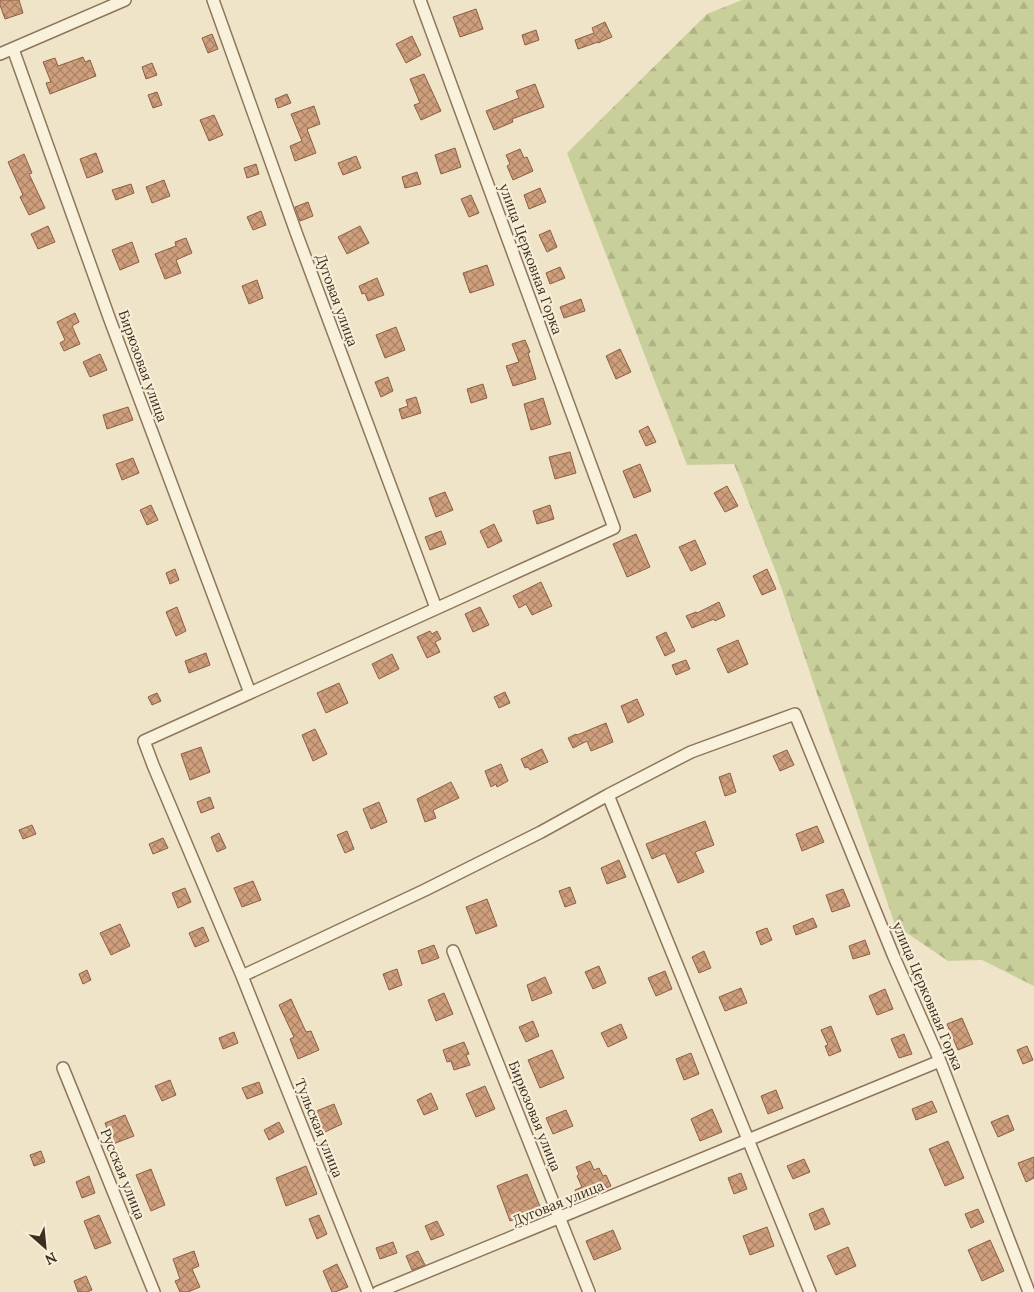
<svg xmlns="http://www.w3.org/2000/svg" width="1034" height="1292" font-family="Lora,serif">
<defs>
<pattern id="forest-firs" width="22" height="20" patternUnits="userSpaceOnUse" patternTransform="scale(1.25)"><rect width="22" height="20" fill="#c9cf9b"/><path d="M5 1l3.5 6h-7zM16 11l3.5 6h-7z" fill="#aeb285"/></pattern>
<pattern id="building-cross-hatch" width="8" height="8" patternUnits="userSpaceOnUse" patternTransform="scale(1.25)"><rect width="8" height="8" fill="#cf9f7d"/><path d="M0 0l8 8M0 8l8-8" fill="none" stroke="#a98266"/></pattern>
</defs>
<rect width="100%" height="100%" fill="#f0e4c8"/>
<path fill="url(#forest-firs)" d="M742 0H1034V986L982 960 948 961 895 925 777 575 734 464 687 465 567 153 707 14Z"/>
<path fill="url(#building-cross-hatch)" stroke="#8d5f41" d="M0 0H19L23 13 5 19 0 5Z
M476 9 483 29 460 37 453 17Z
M605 22 612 37 598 43V42L578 49 575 40 594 33 592 28Z
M536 30 539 40 525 45 522 35Z
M212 34 218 49 208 53 202 38Z
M412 36 421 55 406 63 396 44Z
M83 57 85 62 90 60 96 76 50 94 46 83 51 82 43 62 55 58 58 66Z
M152 63 157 75 146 79 142 67Z
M424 74 441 111 421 120 414 105 420 103 410 79Z
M535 84 544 107 512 119 513 122 494 130 486 111 519 98 516 91Z
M157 92 162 105 153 108 148 95Z
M287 94 291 103 278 108 275 99Z
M314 106 320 124 307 129 316 153 295 161 290 146 302 141 291 114Z
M214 115 223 135 209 141 200 120Z
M455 148 461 167 441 174 435 155Z
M520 149 524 158 527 157 533 171 513 180 507 166 510 164 506 155Z
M96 153 103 172 87 178 80 159Z
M24 154 32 173 29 174 45 208 29 215 20 197 23 195 8 162Z
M356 156 361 168 343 175 338 163Z
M256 164 259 174 247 178 244 168Z
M417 172 421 184 405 188 402 177Z
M164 180 170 196 152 203 146 187Z
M131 184 134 193 116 200 112 190Z
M540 188 546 202 529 209 524 195Z
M471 195 479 213 469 217 461 199Z
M308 202 313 216 300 221 295 207Z
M261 211 266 225 253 230 247 217Z
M48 226 55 242 38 249 31 234Z
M360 226 369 243 347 254 338 237Z
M550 230 557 247 547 252 539 235Z
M186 238 192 253 176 260 181 273 165 279 155 254 176 246 175 242Z
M132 242 139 262 120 270 112 250Z
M487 265 494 285 470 293 463 273Z
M560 267 565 278 550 284 546 273Z
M377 278 384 295 368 301 365 293 362 294 359 286Z
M257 280 263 298 249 304 242 286Z
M581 299 585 311 564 318 560 307Z
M75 313 79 322 72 326 80 344 64 351 60 343 65 340 57 322Z
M396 327 405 350 385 358 376 335Z
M525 340 530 352 528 353 536 379 513 386 506 366 519 362 512 344Z
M620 349 631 372 616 379 606 356Z
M100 354 107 370 90 377 83 362Z
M388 377 393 391 381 397 375 382Z
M483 384 487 398 471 403 467 389Z
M416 397 421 413 402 419 399 409 408 406 406 400Z
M543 398 551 424 531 430 524 404Z
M128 407 133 420 107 429 103 415Z
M648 426 656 442 646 446 639 431Z
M570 452 576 473 555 479 549 457Z
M133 458 139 473 122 480 116 464Z
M640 464 651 491 634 498 623 471Z
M727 486 738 506 725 512 714 493Z
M445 492 453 510 436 517 429 498Z
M151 505 158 520 147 525 140 510Z
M550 505 554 519 537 524 533 511Z
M494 524 502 541 488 548 480 531Z
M441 531 446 544 430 550 425 537Z
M636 534 650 567 627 577 613 544Z
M695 540 706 564 691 571 679 547Z
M175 569 179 580 170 584 166 573Z
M767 569 776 589 762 595 753 576Z
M541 582 552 606 532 615 526 604 519 608 513 596Z
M719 602 725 616 715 621 714 619 692 628 686 616 696 612 697 613Z
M177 607 186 631 176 636 166 612Z
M480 607 489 625 473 632 465 614Z
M430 631 432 634 437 631 441 639 435 642 440 652 427 658 417 637Z
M666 632 675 651 665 656 656 637Z
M738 640 748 664 728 673 717 649Z
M206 653 210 665 189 673 185 661Z
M392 654 399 669 379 679 372 664Z
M686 660 690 669 676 675 672 665Z
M339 683 348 703 326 713 317 693Z
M505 692 510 703 499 708 494 697Z
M157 693 161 701 152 705 148 697Z
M637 699 644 715 628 723 621 706Z
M606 723 613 742 591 751 587 741 573 748 568 738 576 734 577 735Z
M315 729 327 754 313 761 302 735Z
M201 747 210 772 190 780 181 754Z
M542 749 548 762 530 770 528 767 525 768 521 759Z
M787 750 794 765 780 771 773 756Z
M501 764 508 781 497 787 496 784 491 787 485 771Z
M730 773 736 792 725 796 719 777Z
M451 782 459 798 433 810 436 818 425 822 417 799Z
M210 797 214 808 201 813 197 802Z
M379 802 387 822 371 829 363 809Z
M705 821 714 845 695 852 704 872 678 883 665 853 652 859 646 844Z
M32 825 36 834 23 839 19 830Z
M817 826 824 842 802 851 796 834Z
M347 831 354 849 345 853 337 835Z
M219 833 226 848 217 852 211 837Z
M163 838 168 848 153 854 149 844Z
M619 860 626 877 607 884 601 868Z
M253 881 261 900 242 907 234 888Z
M570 887 576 903 565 907 559 891Z
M185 888 191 902 178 908 172 893Z
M843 889 850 906 832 912 826 895Z
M487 899 497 926 476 934 466 907Z
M813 918 817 927 796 935 793 926Z
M120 924 130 946 111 955 100 933Z
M203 927 209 941 195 947 189 933Z
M767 928 772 940 761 945 756 932Z
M865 940 870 954 853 959 849 946Z
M434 945 439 958 422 964 418 951Z
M704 951 711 968 699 973 692 957Z
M599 966 606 983 593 989 585 972Z
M397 969 402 985 389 990 383 974Z
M87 970 91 980 83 984 79 974Z
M665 971 672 989 656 996 648 978Z
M545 977 552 993 532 1001 527 985Z
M741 988 747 1003 725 1011 719 997Z
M885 989 893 1009 877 1015 869 996Z
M444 993 453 1014 436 1021 428 1000Z
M291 999 306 1032 311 1031 319 1050 298 1059 290 1039 294 1037 279 1005Z
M962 1018 973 1044 958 1050 947 1024Z
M533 1021 539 1036 526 1042 519 1027Z
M621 1024 627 1038 608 1047 601 1033Z
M831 1026 841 1051 829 1056 825 1046 828 1045 821 1030Z
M234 1032 238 1043 223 1049 219 1038Z
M904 1034 912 1054 899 1058 891 1039Z
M464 1042 469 1054 466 1055 470 1065 454 1070 451 1061 447 1062 443 1050Z
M1027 1046 1033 1060 1023 1064 1017 1050Z
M552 1050 564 1078 540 1088 528 1060Z
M691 1053 699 1074 684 1080 676 1059Z
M170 1080 176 1095 162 1101 155 1086Z
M259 1082 263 1093 247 1099 242 1088Z
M485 1086 495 1109 476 1117 466 1094Z
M776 1090 783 1108 768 1114 761 1096Z
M431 1093 438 1109 424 1115 417 1100Z
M932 1101 937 1112 916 1120 912 1109Z
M334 1104 342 1124 323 1133 314 1112Z
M712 1109 722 1132 700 1141 691 1119Z
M566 1110 573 1126 553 1134 546 1118Z
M125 1115 134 1136 113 1144 105 1123Z
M1008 1115 1014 1130 998 1137 991 1122Z
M279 1122 284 1132 269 1140 264 1130Z
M948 1141 964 1178 945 1186 929 1149Z
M41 1151 45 1162 34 1166 30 1155Z
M1034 1157V1178L1026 1182 1018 1163Z
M804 1159 810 1172 793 1179 787 1166Z
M590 1161 594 1170 599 1168 603 1176 606 1175 611 1186 579 1200 575 1190 582 1187 577 1176 579 1174 576 1167Z
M306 1166 317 1194 286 1206 276 1178Z
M151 1169 165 1205 151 1211 136 1175Z
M741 1173 747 1189 734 1194 728 1178Z
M527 1174 541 1209 510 1221 497 1186Z
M89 1176 95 1193 82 1198 76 1182Z
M823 1208 830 1224 815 1230 809 1214Z
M978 1209 984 1222 971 1228 965 1214Z
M99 1215 111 1243 95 1249 84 1221Z
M319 1215 327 1234 317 1239 309 1219Z
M437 1221 444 1235 431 1240 425 1226Z
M767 1227 774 1246 750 1255 743 1236Z
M613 1230 621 1249 594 1260 586 1241Z
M990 1240 1004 1271 982 1281 968 1250Z
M393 1242 397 1253 380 1259 376 1248Z
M848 1247 856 1266 836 1275 827 1256Z
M194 1251 199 1266 192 1269 200 1287 188 1292H180L175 1281 180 1279 173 1259Z
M418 1251 425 1265 412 1270 406 1256Z
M337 1264 348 1287 335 1292H332L323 1271Z
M86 1276 92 1290 87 1292H78L74 1281Z"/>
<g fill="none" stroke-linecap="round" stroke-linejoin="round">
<g stroke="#8d765c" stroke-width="14">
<path id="street" d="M213 0 297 235 436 608
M13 49 110 320 250 693
M0 54 125 0
M608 795 810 1292
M453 951 589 1292
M242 976 425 890 541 832 608 795 691 752 795 714 894 957 940 1061 1029 1292
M63 1068 154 1292
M368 1292 242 976 153 765 144 741 614 528 420 0
M378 1292 940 1061"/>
</g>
<use href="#street" stroke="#faf1dc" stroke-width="11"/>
</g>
<g text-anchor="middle" stroke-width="4.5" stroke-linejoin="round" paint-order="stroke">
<g font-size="14" fill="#3d2e20" stroke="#f7eed8">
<text transform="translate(531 259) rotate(70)" y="5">улица Церковная Горка</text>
<text transform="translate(337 300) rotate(70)" y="5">Дуговая улица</text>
<text transform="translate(143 366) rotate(70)" y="5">Бирюзовая улица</text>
<text transform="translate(928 996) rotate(67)" y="5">улица Церковная Горка</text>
<text transform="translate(535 1116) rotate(68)" y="5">Бирюзовая улица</text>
<text transform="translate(319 1128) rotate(68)" y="5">Тульская улица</text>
<text transform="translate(123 1174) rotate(68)" y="5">Русская улица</text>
<text transform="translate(558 1203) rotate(-22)" y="5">Дуговая улица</text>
</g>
</g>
<g transform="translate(45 1247) rotate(153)" stroke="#f7eed8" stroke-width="4" paint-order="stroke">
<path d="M0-4L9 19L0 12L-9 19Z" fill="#3d2e20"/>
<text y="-8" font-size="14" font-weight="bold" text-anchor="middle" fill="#3d2e20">N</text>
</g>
</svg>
